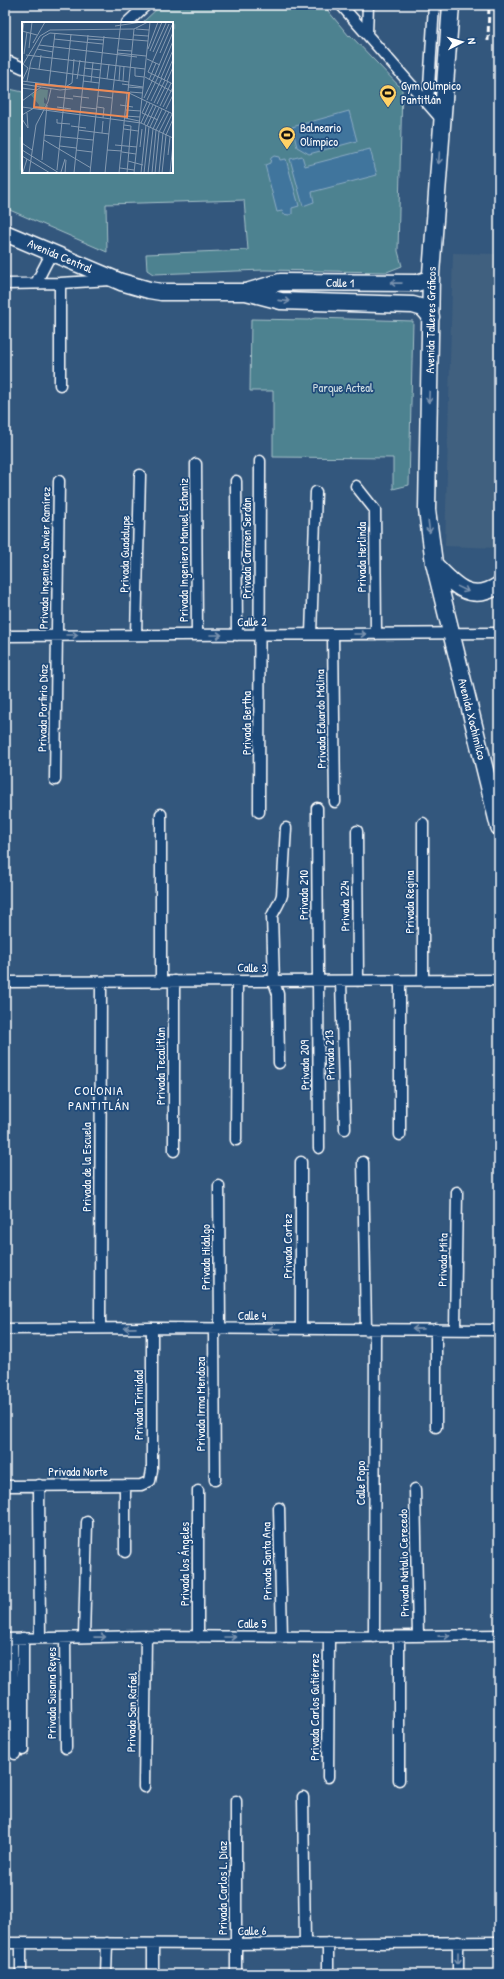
<svg xmlns="http://www.w3.org/2000/svg" width="504" height="1979" font-family="'Patrick Hand',sans-serif">
<rect width="100%" height="100%" fill="#33577d"/>
<filter id="ink" filterUnits="userSpaceOnUse"><feTurbulence type="fractalNoise" baseFrequency=".025" numOctaves="2"/><feDisplacementMap in="SourceGraphic" scale="8" xChannelSelector="R" yChannelSelector="G"/><feConvolveMatrix kernelMatrix="1 2 1 2 8 2 1 2 1" color-interpolation-filters="sRGB"/></filter>
<g filter="url(#ink)">
<path fill="#41607f" d="M453 253 499 254V548L445 546Z"/>
<path fill="#4d8290" stroke="#a6c0c8" d="M161 5H323L349 36 350 35 402 89 398 251 402 266 387 272 264 270 153 274 147 270 146 254 248 250 244 200 106 204 107 252 5 208V88L23 92V172H172V23H142Z
M315 318 413 321 409 485 393 489V458L273 457V391H250L251 319 308 320Z"/>
<path fill="#40759d" stroke="#8cacc4" d="M349 111 357 141 309 154 297 147 292 127Z
M370 149 377 175 312 192 314 202 303 206 290 159 302 156 305 166Z
M274 156 279 157 280 160 286 159 299 206 292 208V214L289 215 283 214 282 211 277 212 265 165 270 163 271 158Z"/>
<g fill="none" stroke-linecap="round" stroke-linejoin="round">
<g stroke="#fff" stroke-width="13">
<path id="street" d="M341 5 442 120
M127 23 146 5
M367 34 368 5
M5 64 10 62 23 68
M428 104 434 5
M36 283 52 252
M5 284 60 283 111 280
M60 385V283
M196 464 197 635
M236 481 237 635
M356 486 375 510 376 634
M311 634 316 492
M333 634 335 802
M136 635 140 475
M5 636 499 633
M55 780 59 481
M317 808 319 1148
M259 812 260 461
M161 814V982
M423 823V981
M357 831 358 981
M341 981 345 1129
M400 981V1135
M5 982 499 980
M279 1063 278 994 274 982 272 916C275 909 280 903 282 895L286 828
M236 1140 237 981
M174 1151V981
M363 1162 366 1330
M219 1186 220 1329
M100 1328 101 982
M5 1329 152 1328 499 1330
M214 1329 215 1480
M301 1329V1162
M436 1329V1427
M455 1329 457 1192
M39 1485 40 1638
M125 1485V1552
M5 1486 141 1485 150 1481 152 1470V1328
M415 1489 418 1636
M198 1491V1637
M279 1508 282 1637
M84 1637 87 1522
M374 1637 375 1330
M399 1637V1780
M23 1638V1750
M65 1638 66 1748
M5 1639 146 1636 329 1637 499 1635
M12 1639 15 1754
M328 1777 329 1637
M144 1787 146 1636
M303 1797 305 1943
M236 1801V1974
M5 1943 236 1944 499 1942
M21 1943V1974
M153 1944V1974
M106 1974 107 1943
M328 1974V1943
M458 1974V1942"/>
</g>
<g stroke="#fff" stroke-width="19">
<path id="primary" d="M451 5 431 274 427 510 434 563 499 827
M5 233 121 282 149 290 161 292H246L281 301 413 305 423 308 431 317
M246 292 280 282 417 283 429 279 431 274
M435 565C454 585 471 604 499 585"/>
</g>
<use href="#street" stroke="#1f4a7a" stroke-width="10"/>
<use href="#primary" stroke="#1f4a7a" stroke-width="16"/>
<path stroke="#fff" stroke-width="3" stroke-dasharray="6 3" stroke-linecap="butt" d="M488 41 489 5"/>
</g>
<defs><path id="oneway-shaft" d="M-6 0H5M1.5-3L5.5 0L1.5 3" fill="none" stroke-width="1.6" stroke-linecap="round" stroke-linejoin="round"/></defs>
<g stroke="#7992af">
<use href="#oneway-shaft" transform="translate(439 158) rotate(94)"/>
<use href="#oneway-shaft" transform="translate(396 283) rotate(-179)"/>
<use href="#oneway-shaft" transform="translate(284 301) rotate(6)"/>
<use href="#oneway-shaft" transform="translate(429 397) rotate(92)"/>
<use href="#oneway-shaft" transform="translate(429 527) rotate(83)"/>
<use href="#oneway-shaft" transform="translate(463 589) rotate(26)"/>
<use href="#oneway-shaft" transform="translate(360 634)"/>
<use href="#oneway-shaft" transform="translate(72 635)"/>
<use href="#oneway-shaft" transform="translate(216 635)"/>
<use href="#oneway-shaft" transform="translate(130 1328) rotate(179)"/>
<use href="#oneway-shaft" transform="translate(274 1329) rotate(-180)"/>
<use href="#oneway-shaft" transform="translate(418 1329) rotate(179)"/>
<use href="#oneway-shaft" transform="translate(444 1636) rotate(-1)"/>
<use href="#oneway-shaft" transform="translate(100 1637) rotate(-1)"/>
<use href="#oneway-shaft" transform="translate(230 1637)"/>
<use href="#oneway-shaft" transform="translate(458 1958) rotate(90)"/>
</g>
</g>
<defs>
<g id="stadium-pin" transform="scale(0.9)"><path d="M0 17L-7.5 6A9.5 9.5 0 1 1 7.5 6Z" fill="#ffd166" stroke="#1f4a7a"/><path d="M0-5a6.5 5 0 1 0 0 10a6.5 5 0 1 0 0-10ZM-3.5-1.8h7v3.6h-7Z" fill="#111"/></g>
</defs>
<g fill-rule="evenodd">
<use href="#stadium-pin" x="388" y="93"/>
<use href="#stadium-pin" x="287" y="135"/>
</g>
<g text-anchor="middle" stroke-width="3.5" stroke-linejoin="round" paint-order="stroke">
<g font-size="12" fill="#fff" stroke="#1f4a7a" text-anchor="start">
<text x="401" y="90">Gym Olímpico<tspan x="401" dy="14">Pantitlán</tspan></text>
<text x="300" y="132">Balneario<tspan x="300" dy="14">Olímpico</tspan></text>
</g>
<g font-size="12" fill="#fff" stroke="#1f4a7a">
<text transform="translate(60 256) rotate(23)" y="4">Avenida Central</text>
<text transform="translate(340 283) rotate(1)" y="4">Calle 1</text>
<text transform="translate(431 320) rotate(-89)" y="4">Avenida Talleres Gráficos</text>
<text transform="translate(247 548) rotate(-90)" y="4">Privada Carmen Serdán</text>
<text transform="translate(184 550) rotate(-90)" y="4">Privada Ingeniero Manuel Echaniz</text>
<text transform="translate(125 554) rotate(-89)" y="4">Privada Guadalupe</text>
<text transform="translate(362 557) rotate(-90)" y="4">Privada Herlinda</text>
<text transform="translate(45 558) rotate(-89)" y="4">Privada Ingeniero Javier Ramírez</text>
<text transform="translate(252 622) rotate(-1)" y="4">Calle 2</text>
<text transform="translate(43 708) rotate(-89)" y="4">Privada Porfirio Díaz</text>
<text transform="translate(321 719) rotate(-91)" y="4">Privada Eduardo Molina</text>
<text transform="translate(472 719) rotate(76)" y="4">Avenida Xochimilco</text>
<text transform="translate(247 723) rotate(-90)" y="4">Privada Bertha</text>
<text transform="translate(304 895) rotate(-90)" y="4">Privada 210</text>
<text transform="translate(410 902) rotate(-90)" y="4">Privada Regina</text>
<text transform="translate(345 906) rotate(-91)" y="4">Privada 224</text>
<text transform="translate(252 968) rotate(2)" y="4">Calle 3</text>
<text transform="translate(330 1055) rotate(-92)" y="4">Privada 213</text>
<text transform="translate(305 1065) rotate(-91)" y="4">Privada 209</text>
<text transform="translate(161 1066) rotate(-90)" y="4">Privada Tecalitlán</text>
<text transform="translate(87 1167) rotate(-90)" y="4">Privada de la Escuela</text>
<text transform="translate(288 1246) rotate(-90)" y="4">Privada Cortez</text>
<text transform="translate(206 1257) rotate(-90)" y="4">Privada Hidalgo</text>
<text transform="translate(443 1260) rotate(-89)" y="4">Privada Mita</text>
<text x="252" y="1320">Calle 4</text>
<text transform="translate(201 1404) rotate(-90)" y="4">Privada Irma Mendoza</text>
<text transform="translate(139 1405) rotate(-90)" y="4">Privada Trinidad</text>
<text x="78" y="1476">Privada Norte</text>
<text transform="translate(361 1483) rotate(-90)" y="4">Calle Popo</text>
<text transform="translate(267 1561) rotate(-91)" y="4">Privada Santa Ana</text>
<text transform="translate(404 1563) rotate(-91)" y="4">Privada Natalio Cerecedo</text>
<text transform="translate(185 1564) rotate(-90)" y="4">Privada los Ángeles</text>
<text x="252" y="1628">Calle 5</text>
<text transform="translate(52 1693) rotate(-90)" y="4">Privada Susana Reyes</text>
<text transform="translate(315 1707) rotate(-90)" y="4">Privada Carlos Gutiérrez</text>
<text transform="translate(132 1712) rotate(-89)" y="4">Privada San Rafaél</text>
<text transform="translate(223 1888) rotate(-90)" y="4">Privada Carlos L. Díaz</text>
<text transform="translate(252 1931) rotate(-1)" y="4">Calle 6</text>
</g>
<g font-size="12" fill="#d2e0e3" stroke="#1f4a7a">
<text x="343" y="392">Parque Acteal</text>
</g>
<g font-size="13" letter-spacing="1" fill="#fff" stroke="#1f4a7a">
<text x="99" y="1095">COLONIA<tspan x="99" dy="15">PANTITLÁN</tspan></text>
</g>
</g>
<g transform="translate(22 22)">
<rect width="151" height="151" fill="#33577d"/>
<path d="M18 67 26 68 25 79 22 75V81L24 82 21 87H16L17 83 9 73Z" fill="#4d8290"/>
<path fill="none" stroke="#859ab1" stroke-width="1" d="M93 4 120 0M114 7 127 8M0 9 15 13M112 13 126 14M0 15 2 0M32 17 81 22M66 17 82 18M11 21 23 0M17 23 115 35M7 26 10 0M15 27 31 30M126 27 136 0M95 28 110 29M128 29 140 0M131 30 144 1M95 31 124 34M138 31 150 3M2 32 5 10M4 33 123 47M125 37 138 43M0 44 18 14 28 8 112 7 126 0M8 46 107 60M62 46 79 48M113 46V54L122 55M17 47 19 33M126 50 147 2M126 50 151 62M133 53 151 10M123 55 151 70M136 55 151 19M139 56 151 28M55 57 58 38M85 57 87 42M127 58 134 41M142 58 151 37M0 59 49 65M0 59 6 46 1 42M5 59 9 39 21 15 28 11 126 19M61 59 77 61M97 59 98 44M101 59 102 44M145 59 151 45M69 60 71 40M0 62 38 68 57 66 107 71 151 92M27 62 33 11M100 62 121 65M45 64 50 61 52 37M106 65 121 66M0 66 15 68M91 68 99 0M106 69 112 7M108 70 121 71M51 74 67 76M76 74 90 76M35 75 51 77M122 76 133 53M125 78 136 55M0 79 19 65M129 79 140 56M132 81 143 58M135 82 146 59M98 83 111 85M138 84 149 61M0 85 119 101 151 116M35 85 49 87M58 85 75 87M75 85 82 86 81 96M141 85 151 65M144 87 151 73M104 88 119 89M120 91 136 98M120 91 125 80M0 93 12 86M103 94 118 95M103 96 117 99M0 97 6 106 5 91M35 97V101L48 102M119 101 128 81M122 102 131 83M102 103 109 104 105 151M49 104 64 106M125 104 134 84M128 105 137 86M102 107 116 109M56 108 87 112M80 111 81 99M22 113 71 118M22 118 69 146M0 121 10 128M93 123 115 125M38 124 54 126M118 125 120 107M0 128 37 151M54 128 70 130M85 128 100 129M100 130 114 132M146 133 148 115M0 134 28 151M20 138 25 83M106 139 121 143M98 146 112 148M35 148 49 12M1 150 5 137M39 150 43 137M7 151 14 103 26 80 29 67M43 151 44 138M52 151 66 13M68 151 82 14M83 151 91 70M97 151 105 71M112 151 128 0M119 151 124 103M122 151 127 105M126 151 131 107 140 87M130 151 134 108 144 89M133 151 137 110 147 90M137 151 141 111 150 92M140 151 144 113 151 97M148 151 151 122"/>
<path fill="#ef8b55" fill-opacity="0.15" stroke="#ef8b55" stroke-width="2" d="M14 62 107 71 105 95 12 85Z"/>
<rect width="151" height="151" fill="none" stroke="#fff" stroke-width="2"/>
</g>
<rect width="504" height="1979" fill="none" stroke="#1f4a7a" stroke-width="20"/>
<rect x="10" y="10" width="484" height="1959" fill="none" stroke="#fff" stroke-width="1.5" filter="url(#ink)"/>
<g transform="translate(462 42) rotate(84)" stroke="#1f4a7a" stroke-width="3" paint-order="stroke">
<path d="M0-3L7 15L0 10L-7 15Z" fill="#ffffff"/>
<text y="-6" font-size="11" font-weight="bold" text-anchor="middle" fill="#ffffff">N</text>
</g>
</svg>
